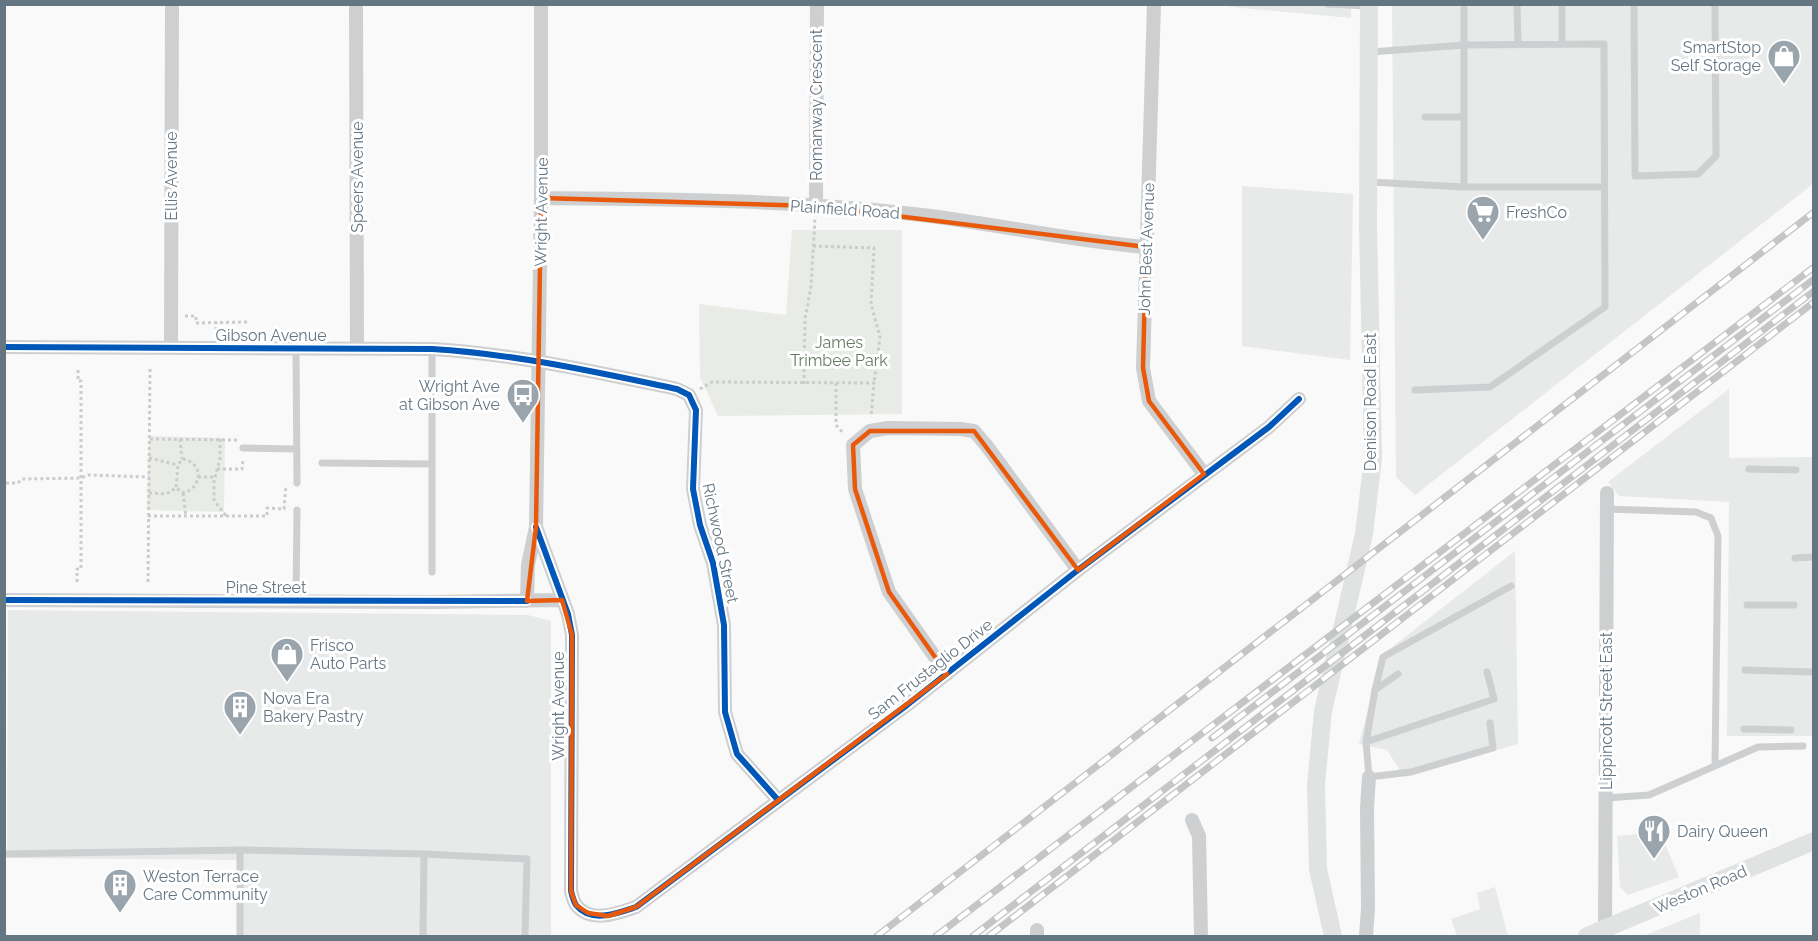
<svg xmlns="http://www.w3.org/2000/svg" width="1818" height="941" font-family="Raleway,sans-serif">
<rect width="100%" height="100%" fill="#f9f9f9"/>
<path fill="#e8e9e9" d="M1218 5H1351V18L1242 8Z
M1392 5H1814L1813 184 1415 495 1396 477Z
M1242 186 1353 194 1350 360 1242 346Z
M1729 389V458L1813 457V736H1727L1729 502 1619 496 1608 482Z
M1515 551 1518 744 1404 777 1387 750 1359 744 1382 655Z
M8 610 528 615 551 621V936H239L241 860 7 858Z
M1660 832 1679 877 1628 895 1620 887 1617 836Z
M1495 887 1508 936H1457L1451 919 1480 909 1477 893Z
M1700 913V936H1643Z"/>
<path fill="#e8ebe6" d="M792 230H902V414L718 416 700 377 699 304 786 315Z
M149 436 225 438 224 512 147 510Z"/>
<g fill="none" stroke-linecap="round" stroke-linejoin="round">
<path stroke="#cbcccd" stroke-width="3" stroke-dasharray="3 3" stroke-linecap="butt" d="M813 246 874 248 871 304 880 337 874 383
M185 316H196V323L247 322
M216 336V322
M836 383V425L844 434
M804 384 805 319 811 287 815 218
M700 389 712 382 874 383 871 417
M150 439 238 440
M180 439 182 459
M220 439V459L214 481V500L226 516
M149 458 178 465
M217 469H242L243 459
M198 477H215
M6 483H18L22 479 81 478 88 475 149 477
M149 493 166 494 176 488 183 493C203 488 204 462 182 459L178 465 176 488
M183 493 186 517
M148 516H267V508L284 509 286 485
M77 582V569H81V381H78V369
M148 582 150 369"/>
<path stroke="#cecfd0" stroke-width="7" d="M1328 4 1368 6
M1464 4V187
M1517 4 1518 45
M1634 4 1635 176 1698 174 1716 156 1715 4
M1562 44V4
M1371 52 1464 45 1604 44 1605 307 1490 387 1415 390
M1425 117H1464
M1370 182 1464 187H1604
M296 348 297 483
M243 448 297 449
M322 463 432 464
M1749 469 1796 470
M1607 509 1696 512 1711 518 1718 536 1715 766
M1795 558 1814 557
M432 572V349
M296 600 297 510
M1747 605H1794
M1745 670 1814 672
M1375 690 1398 674
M1490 723 1493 748 1411 772 1369 777 1366 742 1375 690 1383 657 1511 586
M1744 729 1791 730
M1366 742 1494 699 1487 672
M1606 798 1649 795 1758 747 1803 746
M240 850V936
M4 854 240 850 424 854 423 936
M424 854 527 859 525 936"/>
<path stroke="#cecfd0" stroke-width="14" d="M356 4 357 349
M1154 4 1143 368 1149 401 1204 474
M541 198C668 199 796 200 922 215 997 224 1071 241 1146 247
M816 206 817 4
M4 347 432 349C515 354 596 372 677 389L689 395 696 410 693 489 700 525 713 563 724 625 725 712 737 754 778 800
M171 348 172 4
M536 527 568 614 572 635 571 891C572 895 574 902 576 905 591 924 618 913 636 907L907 705 1078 570 1269 427 1299 399
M4 600 434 602 562 600
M527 601 528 565 536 527 541 198V4
M947 674 889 592 855 489 853 445 870 431 888 428 960 429 974 431 986 445 1078 570
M1192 820 1199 836 1201 936
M1037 930V936
M1605 935 1607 493
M1366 936 1368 908 1367 808 1369 777"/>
<path stroke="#e1e2e2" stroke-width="18" d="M1333 936 1318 869 1316 785 1323 711 1364 534 1373 458 1368 225 1369 4
M1587 936 1814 841"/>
<g stroke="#c3c5c6" stroke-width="7">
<path id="rail" d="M1212 738 1814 279
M877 936 1814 212
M936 936 1814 267
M973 936 1814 291
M989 936 1814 302"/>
</g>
<use href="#rail" stroke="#fff" stroke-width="4.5" stroke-dasharray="14" stroke-linecap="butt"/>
<g stroke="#fff" stroke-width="10">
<path id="cycleway" d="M4 347 432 349C515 354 596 372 677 389L689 395 696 410 693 489 700 525 713 563 724 625 725 712 737 754 778 800
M536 527 568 614 572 635 571 891C572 895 574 902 576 905 591 924 618 913 636 907L907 705 1078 570 1269 427 1299 399
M4 600 527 601"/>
</g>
<use href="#cycleway" stroke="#0057b8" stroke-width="6"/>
</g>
<path fill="none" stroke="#e8590c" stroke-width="4.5" stroke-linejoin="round" d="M541 198 816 206 1146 247 1143 368 1149 401 1204 474 1078 570 974 431H870L853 445 855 489 889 592 947 674 636 907 608 916 588 913 576 905 571 891 572 635 562 600 527 601 536 527Z"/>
<defs>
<g id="shop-pin" transform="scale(1.725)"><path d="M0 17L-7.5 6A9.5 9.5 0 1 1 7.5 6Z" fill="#99a4ac" stroke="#fff"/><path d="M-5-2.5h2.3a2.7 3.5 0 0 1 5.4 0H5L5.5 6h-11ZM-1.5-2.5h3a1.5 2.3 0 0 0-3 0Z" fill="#fff"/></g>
<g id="supermarket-pin" transform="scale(1.725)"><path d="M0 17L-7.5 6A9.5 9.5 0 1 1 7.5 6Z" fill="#99a4ac" stroke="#fff"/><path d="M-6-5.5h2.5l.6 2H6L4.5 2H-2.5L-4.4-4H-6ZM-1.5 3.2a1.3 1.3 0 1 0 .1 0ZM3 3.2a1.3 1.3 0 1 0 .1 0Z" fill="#fff"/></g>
<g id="bus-pin" transform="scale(1.725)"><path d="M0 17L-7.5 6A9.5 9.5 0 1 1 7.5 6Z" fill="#99a4ac" stroke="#fff"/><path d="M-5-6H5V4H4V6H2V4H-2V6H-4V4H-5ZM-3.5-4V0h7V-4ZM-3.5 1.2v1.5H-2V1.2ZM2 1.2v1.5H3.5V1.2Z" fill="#fff"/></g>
<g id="building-pin" transform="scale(1.725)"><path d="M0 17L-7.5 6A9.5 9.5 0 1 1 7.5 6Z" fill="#99a4ac" stroke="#fff"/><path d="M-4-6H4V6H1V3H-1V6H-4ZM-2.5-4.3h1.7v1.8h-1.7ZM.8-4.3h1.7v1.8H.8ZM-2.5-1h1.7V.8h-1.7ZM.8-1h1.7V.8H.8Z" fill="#fff"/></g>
<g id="restaurant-pin" transform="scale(1.725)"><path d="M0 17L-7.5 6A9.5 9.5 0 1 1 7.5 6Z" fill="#99a4ac" stroke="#fff"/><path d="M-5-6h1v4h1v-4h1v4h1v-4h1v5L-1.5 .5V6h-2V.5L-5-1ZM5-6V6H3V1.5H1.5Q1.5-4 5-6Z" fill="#fff"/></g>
</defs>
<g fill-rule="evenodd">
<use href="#shop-pin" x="1784" y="56"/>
<use href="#supermarket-pin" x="1483" y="212"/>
<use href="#bus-pin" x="523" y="395"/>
<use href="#shop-pin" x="287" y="654"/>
<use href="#building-pin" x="240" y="707"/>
<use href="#restaurant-pin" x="1654" y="831"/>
<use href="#building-pin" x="120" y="885"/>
</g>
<g text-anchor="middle" stroke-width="6" stroke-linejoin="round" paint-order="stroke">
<g font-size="16" fill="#657683" stroke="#fff" text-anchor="start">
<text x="1761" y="53" text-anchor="end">SmartStop<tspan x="1761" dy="18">Self Storage</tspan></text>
<text x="1506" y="218">FreshCo</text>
<text x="500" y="392" text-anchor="end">Wright Ave<tspan x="500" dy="18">at Gibson Ave</tspan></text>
<text x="310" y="651">Frisco<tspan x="310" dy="18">Auto Parts</tspan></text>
<text x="263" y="704">Nova Era<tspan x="263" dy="18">Bakery Pastry</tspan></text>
<text x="1677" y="837">Dairy Queen</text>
<text x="143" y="882">Weston Terrace<tspan x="143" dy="18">Care Community</tspan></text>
</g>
<g font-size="16" fill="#657683" stroke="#fff">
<text transform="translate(816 105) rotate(-90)" y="6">Romanway Crescent</text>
<text transform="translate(171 176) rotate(-90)" y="6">Ellis Avenue</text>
<text transform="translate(357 177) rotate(-90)" y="6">Speers Avenue</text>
<text transform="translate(845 209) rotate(4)" y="6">Plainfield Road</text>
<text transform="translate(541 212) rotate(-89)" y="6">Wright Avenue</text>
<text transform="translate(1146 249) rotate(-88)" y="6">John Best Avenue</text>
<text x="271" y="341">Gibson Avenue</text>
<text transform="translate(1370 402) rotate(-90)" y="6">Denison Road East</text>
<text transform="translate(721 543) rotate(78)" y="6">Richwood Street</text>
<text x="266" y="593">Pine Street</text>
<text transform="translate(930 669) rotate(-38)" y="6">Sam Frustaglio Drive</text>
<text transform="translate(558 706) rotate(-90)" y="6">Wright Avenue</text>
<text transform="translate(1606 711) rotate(-90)" y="6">Lippincott Street East</text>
<text transform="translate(1700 889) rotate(-23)" y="6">Weston Road</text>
</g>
<g font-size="16" fill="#687a64" stroke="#fff">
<text x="839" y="348">James<tspan x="839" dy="18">Trimbee Park</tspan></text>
</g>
</g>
<rect width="1818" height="941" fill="none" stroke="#657683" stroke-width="12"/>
</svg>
